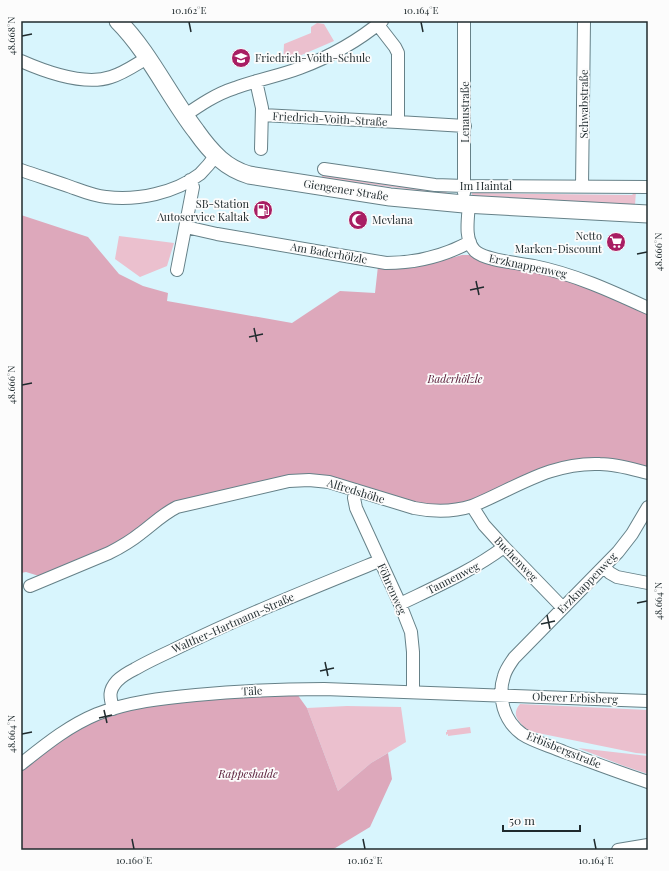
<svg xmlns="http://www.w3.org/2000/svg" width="669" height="871" font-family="'Playfair Display',serif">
<rect width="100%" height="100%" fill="#d8f5fd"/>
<path fill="#ebc0ce" d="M317 23 324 24 334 41 283 63 284 44 311 33V27Z
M325 173H329L333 177 381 184 447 192 445 194 322 178V175Z
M471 190H474L476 193 632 195 636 191 635 205 474 196 472 195Z
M119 236 174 243 167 266 140 277 115 259Z
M520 704 648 710V754L636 753 528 731C520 722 510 716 520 704Z
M347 706 401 707 406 742 371 763 338 791 307 708Z
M470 727 471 733 448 736V734L446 735V732H447V730Z
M578 748 648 756V774L624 766Z"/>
<path fill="#dda8bb" d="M21 215 88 237 119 274 143 286 168 293 167 301 292 323 340 291 375 293 378 266 421 265 437 262 462 255H469L485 262 540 272 574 282 648 313V469L601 460 465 504 429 506 331 478 196 498 123 542 39 576 26 572 21 573Z
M297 694 307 708 338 791 371 763 388 753 392 779 370 827 332 850H21V771C45 754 66 733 93 721 116 711 142 707 167 704 210 699 254 697 297 694Z"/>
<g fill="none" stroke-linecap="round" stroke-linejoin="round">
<g stroke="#668188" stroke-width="14">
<path id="street" d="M378 25 395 47 398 53V122
M21 61C46 72 84 86 111 77 124 73 135 65 147 58
M256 81 262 108 261 149
M262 115 398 122 465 126
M184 116C200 105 216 94 235 88 256 80 279 76 300 68 329 57 358 41 382 21
M324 169 435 185 465 186 648 187
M21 170C38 176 54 181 71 187 82 191 94 196 106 197 137 201 175 193 200 174 206 168 211 162 216 155
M582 186 584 21
M464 193V21
M469 204C468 219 464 240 475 251 486 261 519 263 534 266 574 274 611 291 648 308
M186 227 217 234 386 263C416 263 444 256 470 242
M177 270 193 187 190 180
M355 490 354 498 356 508 400 604 411 632 413 652V692
M472 506 484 525 504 547 563 608
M648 507 632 534 618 552 514 658C510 664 506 669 504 676 497 697 504 721 522 734 534 742 551 746 564 752 592 762 620 773 648 782
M604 567 610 573 617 577 648 583
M30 586 109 553C121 547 131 541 141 533 153 524 163 514 177 507L289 481 309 480 329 482 414 508C434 512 453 512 472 506 516 488 550 462 600 464 616 464 632 469 648 473
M400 604C435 587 472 571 504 547
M113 709C110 697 108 691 117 681 122 676 129 672 135 669 147 662 160 656 173 650 240 617 310 589 379 561
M21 764C45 745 68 726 97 714 128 702 163 698 196 695 238 691 281 689 324 689L648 701
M618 850 648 845"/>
</g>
<g stroke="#668188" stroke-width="19">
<path id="secondary" d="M118 21C149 52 169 96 196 131 203 141 211 151 220 159 228 166 239 172 249 175L390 197 464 204 648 214"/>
</g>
<use href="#street" stroke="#fff" stroke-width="12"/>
<use href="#secondary" stroke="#fff" stroke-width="17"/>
</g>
<path fill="none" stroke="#1f2a2d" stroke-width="1.5" d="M189 22 191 32M421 22 423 32M22 36 32 34M637 254 647 252M476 281 479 295M470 290 484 287M254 328 257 342M249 337 263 334M22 385 32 383M637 603 647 601M547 615 550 629M541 624 555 621M325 662 328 676M320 671 334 668M104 710 107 723M99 718 112 715M22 734 32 732M132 839 134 849M363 839 365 849M594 839 596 849"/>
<defs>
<g id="school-disc" transform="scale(1)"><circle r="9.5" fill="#a81e63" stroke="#fcfcfc"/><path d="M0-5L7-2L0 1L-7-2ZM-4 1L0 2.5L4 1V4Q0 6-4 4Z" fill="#fff"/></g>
<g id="fuel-disc" transform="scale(1)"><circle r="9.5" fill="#a81e63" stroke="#fcfcfc"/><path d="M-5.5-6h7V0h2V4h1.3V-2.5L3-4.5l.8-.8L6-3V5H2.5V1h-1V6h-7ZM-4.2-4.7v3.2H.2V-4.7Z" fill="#fff"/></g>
<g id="mosque-disc" transform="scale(1)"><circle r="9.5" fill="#a81e63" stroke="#fcfcfc"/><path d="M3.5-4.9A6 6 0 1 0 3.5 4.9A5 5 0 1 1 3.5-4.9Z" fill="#fff"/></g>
<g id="supermarket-disc" transform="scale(1)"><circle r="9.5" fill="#a81e63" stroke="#fcfcfc"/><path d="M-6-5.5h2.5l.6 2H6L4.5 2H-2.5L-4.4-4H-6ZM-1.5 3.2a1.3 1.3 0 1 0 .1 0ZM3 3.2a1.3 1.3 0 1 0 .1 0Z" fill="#fff"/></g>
</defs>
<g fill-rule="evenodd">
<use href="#school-disc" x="241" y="58"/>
<use href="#fuel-disc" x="263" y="210"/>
<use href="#mosque-disc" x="358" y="220"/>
<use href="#supermarket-disc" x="616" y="242"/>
</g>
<g text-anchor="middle" stroke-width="3.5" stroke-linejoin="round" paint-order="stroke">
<g font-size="11" fill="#1f2a2d" stroke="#fcfcfc" text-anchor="start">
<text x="255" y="62">Friedrich-Voith-Schule</text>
<text x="249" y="208" text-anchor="end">SB-Station<tspan x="249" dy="13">Autoservice Kaltak</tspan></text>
<text x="372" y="224">Mevlana</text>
<text x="602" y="240" text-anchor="end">Netto<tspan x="602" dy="13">Marken-Discount</tspan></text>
</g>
<g font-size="11" fill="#1f2a2d" stroke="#fcfcfc">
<text transform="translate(584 104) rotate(-90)" y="4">Schwabstraße</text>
<text transform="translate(465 112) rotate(-90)" y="4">Lenaustraße</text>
<text transform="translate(330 119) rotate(3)" y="4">Friedrich-Voith-Straße</text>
<text x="486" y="190">Im Haintal</text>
<text transform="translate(346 190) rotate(9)" y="4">Giengener Straße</text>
<text transform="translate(329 253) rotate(10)" y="4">Am Baderhölzle</text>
<text transform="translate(528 266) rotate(12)" y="4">Erzknappenweg</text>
<text transform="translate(356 491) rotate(17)" y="4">Alfredshöhe</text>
<text transform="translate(516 559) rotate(46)" y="4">Buchenweg</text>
<text transform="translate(453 578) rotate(-27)" y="4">Tannenweg</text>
<text transform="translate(587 583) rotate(-46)" y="4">Erzknappenweg</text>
<text transform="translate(392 589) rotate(66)" y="4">Föhrenweg</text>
<text transform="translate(233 623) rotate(-24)" y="4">Walther-Hartmann-Straße</text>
<text transform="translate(252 691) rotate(-3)" y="4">Täle</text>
<text transform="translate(575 698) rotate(2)" y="4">Oberer Erbisberg</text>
<text transform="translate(564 750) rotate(22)" y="4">Erbisbergstraße</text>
</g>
<g font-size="11" font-style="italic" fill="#551733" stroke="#fcfcfc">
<text x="455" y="383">Baderhölzle</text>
<text x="248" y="778">Rappeshalde</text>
</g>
</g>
<rect width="669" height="871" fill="none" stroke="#fcfcfc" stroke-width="44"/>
<path d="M503 825v6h77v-6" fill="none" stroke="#1f2a2d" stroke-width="2"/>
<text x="509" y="825" font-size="12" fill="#1f2a2d" stroke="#fcfcfc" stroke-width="3" paint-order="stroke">50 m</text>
<rect x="22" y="22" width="625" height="827" fill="none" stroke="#1f2a2d" stroke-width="1.5"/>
<g font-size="10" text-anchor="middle" fill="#1f2a2d">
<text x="189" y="14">10.162°E</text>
<text x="421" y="14">10.164°E</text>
<text transform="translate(11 36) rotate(-90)" y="4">48.668°N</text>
<text transform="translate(658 252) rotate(-90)" y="4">48.666°N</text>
<text transform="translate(11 385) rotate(-90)" y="4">48.666°N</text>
<text transform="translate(658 601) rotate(-90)" y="4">48.664°N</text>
<text transform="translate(11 734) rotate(-90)" y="4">48.664°N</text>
<text x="134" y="864">10.160°E</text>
<text x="365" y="864">10.162°E</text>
<text x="596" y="864">10.164°E</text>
</g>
</svg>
